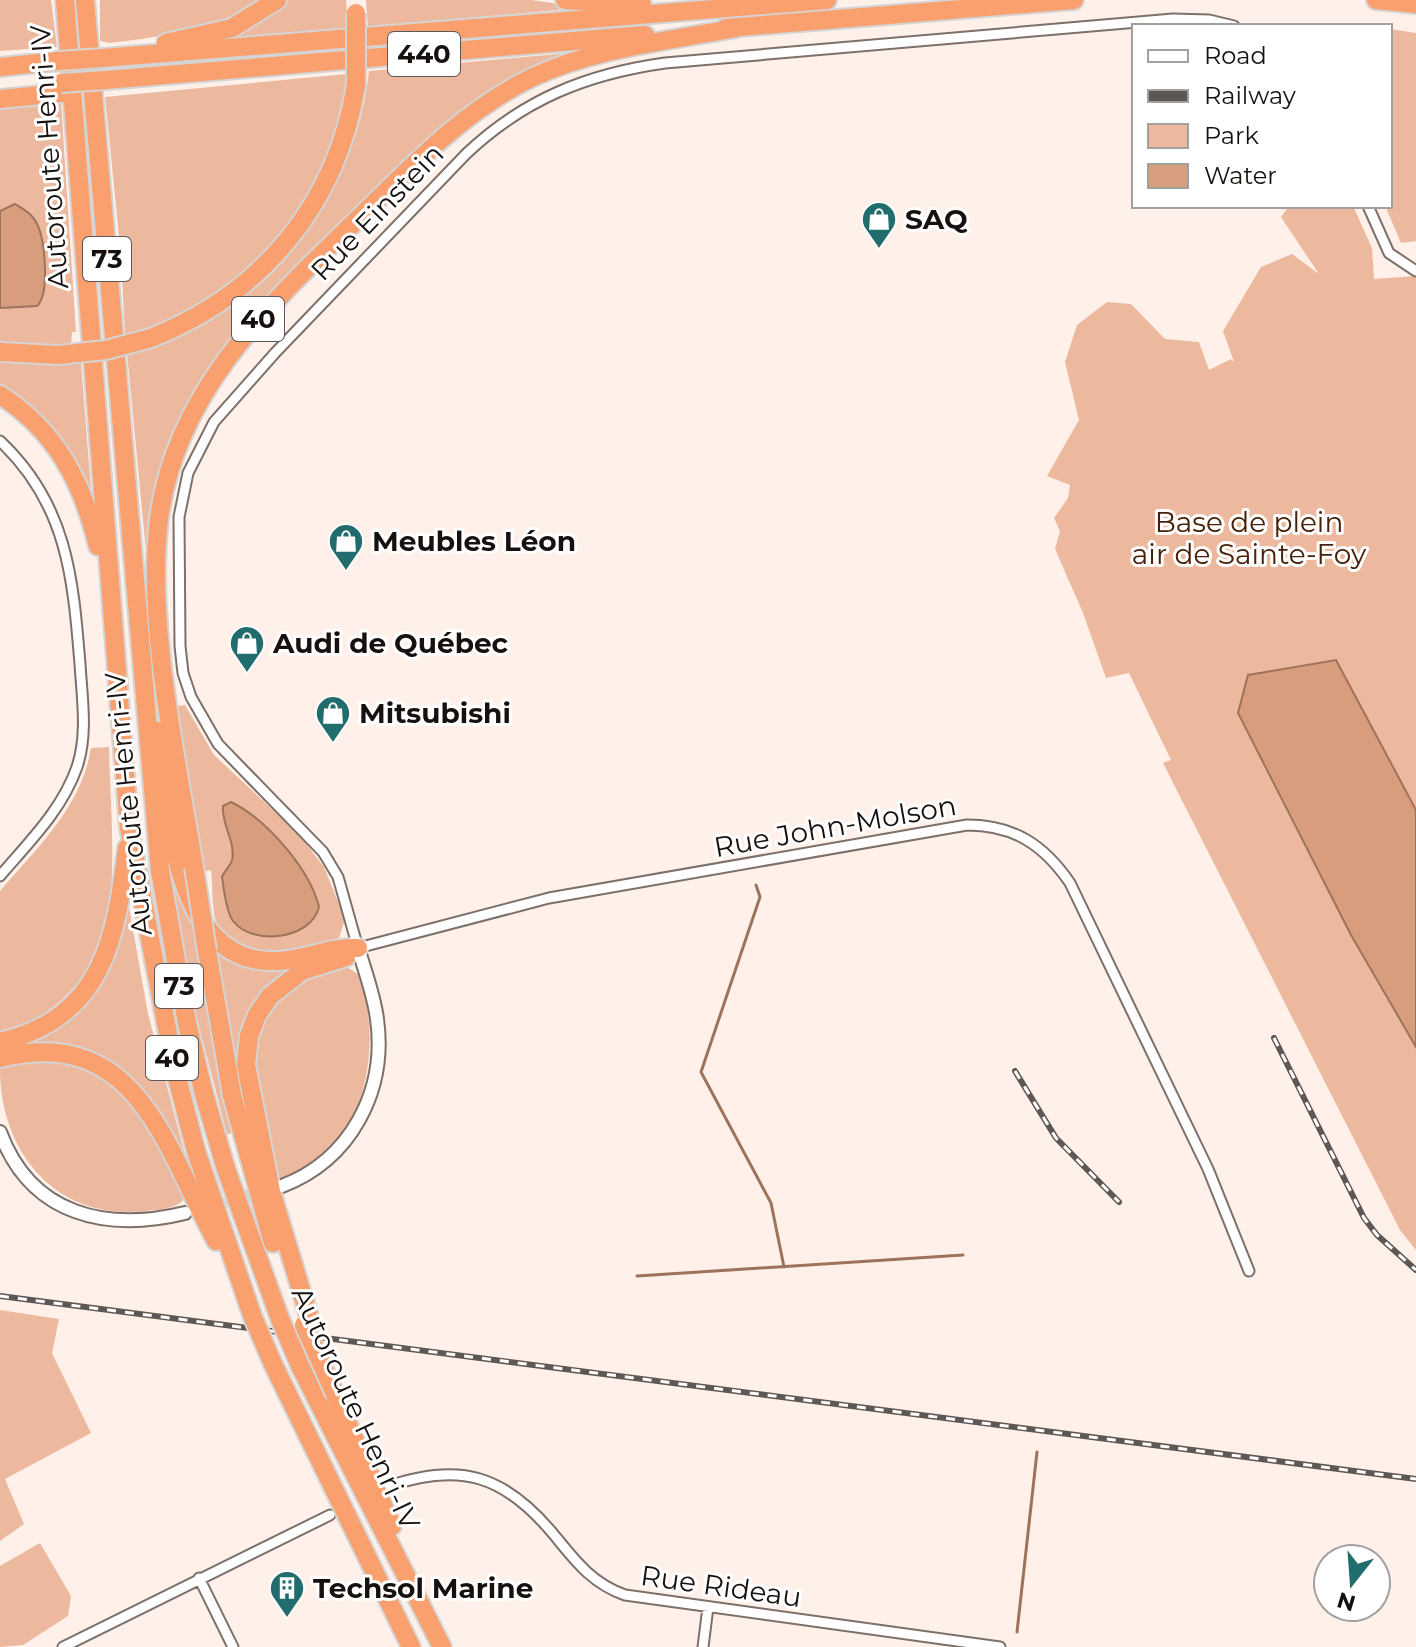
<svg xmlns="http://www.w3.org/2000/svg" width="1416" height="1647" font-family="Montserrat,sans-serif">
<rect width="100%" height="100%" fill="#fff1e9"/>
<path fill="#ecb99e" d="M0 0H51L57 47 0 51Z
M100 0H265C211 29 170 36 109 43L100 41Z
M284 0H346L348 24 345 29 212 41Z
M366 0H531L559 4V10L368 27Z
M1390 29 1416 33V241L1401 243 1385 206H1390Z
M569 53V57L521 76 262 306 208 370 183 416 147 562 127 353C257 319 355 205 369 71Z
M347 74C341 191 242 313 125 336L121 256 105 97Z
M61 102 76 332H72L71 346 0 343V108Z
M1289 206H1353L1372 248 1374 279 1416 276V1250L1400 1230 1163 763 1171 760 1129 673 1106 678 1083 613 1055 549 1060 531 1054 518 1068 498 1070 485 1047 476 1079 420 1065 362 1077 325 1107 302 1131 304 1165 339 1199 342 1209 370 1231 359 1234 362 1223 331 1261 267 1292 254 1319 274 1281 217Z
M0 360 81 363 91 489 87 490C69 443 40 417 0 387Z
M185 705 214 755 298 833 324 867 345 919 339 938C311 955 233 964 218 927 211 912 213 887 211 870L201 872 176 706Z
M109 747C110 801 116 858 109 912 102 966 55 1023 0 1031V891C37 848 82 806 91 748Z
M176 876 196 923 209 1015 234 1133 227 1134 196 1015 172 877Z
M124 907H129L148 1014 185 1155 181 1157 122 1075 25 1047 24 1042 58 1026Z
M214 943 290 964 293 970 281 977 239 1064 244 1118Z
M345 966 358 974C386 1041 365 1162 280 1179L255 1097 253 1047 263 1014 297 980Z
M41 1056C58 1061 80 1063 95 1072 143 1101 163 1150 185 1198 177 1209 158 1210 145 1211 56 1221 0 1152 0 1069Z
M0 1310 59 1319 52 1353 91 1433 5 1479 24 1524 0 1541Z
M40 1543 71 1596 68 1616 23 1645 0 1647V1566Z"/>
<path fill="#d89d7d" stroke="#9e735c" stroke-width="2" d="M15 204C25 210 33 214 38 226 45 242 50 294 37 306L0 308V211Z
M1336 660 1416 810V1047L1351 935 1238 713 1248 675Z
M231 802C266 819 310 869 319 907 311 940 252 946 233 921 226 912 224 889 222 877 224 871 230 867 232 860 236 842 221 824 223 806Z"/>
<g fill="none" stroke-linecap="round" stroke-linejoin="round">
<path stroke="#9e735c" stroke-width="3" d="M756 885 760 897 701 1072 771 1203 784 1267
M637 1276 963 1255
M1017 1632 1037 1452"/>
<path stroke="#dccfc8" stroke-width="12" stroke-dasharray="12 6" stroke-linecap="butt" d="M208 1207 263 1191"/>
<g stroke="#7d706a" stroke-width="13">
<path id="minor" d="M1234 26 1209 20 1173 19 665 63C587 74 524 99 466 154L275 353 214 422 188 473 179 517 180 646 183 673 191 697 218 744 323 852 338 877 358 948 549 898 967 825C1014 825 1044 845 1070 883L1208 1169 1249 1271
M1368 206 1389 253 1416 271
M0 441C67 504 73 577 80 664 82 698 88 734 77 767 62 810 29 842 0 876
M386 1487C460 1461 505 1475 555 1536 576 1562 593 1584 625 1595L1000 1647
M199 1578 233 1647
M63 1647 330 1515
M703 1647 708 1607"/>
</g>
<g stroke="#7d706a" stroke-width="16">
<path id="tertiary" d="M0 1132C31 1216 107 1232 185 1213
M282 1186C350 1160 387 1092 377 1019 374 995 365 971 358 948"/>
</g>
<g stroke="#d5d4d4" stroke-width="22">
<path id="motorway" d="M65 0 129 827 174 1066 196 1151 252 1315
M85 0 160 870 187 1023 204 1094 226 1169 280 1319
M565 0 642 5
M1376 0 1416 4
M726 28 1074 0
M166 43 232 28 277 0
M103 58 827 0
M0 67 58 61
M106 80 645 35
M0 99 62 93
M151 338C262 294 337 204 356 85
M0 352 58 355
M0 395C57 432 82 482 98 546
M158 731C167 803 172 964 274 961 303 961 329 947 358 948
M194 867C177 762 146 623 159 519 176 386 277 298 367 210 418 160 466 110 531 78 594 48 668 41 736 28
M207 951 232 1095 273 1243
M0 1042C103 1018 116 939 127 848
M0 1058C137 1024 165 1147 216 1241
M311 1323 271 1191 246 1065 249 1036 257 1015 270 996 302 971 346 957
M273 1364 411 1647
M301 1368 442 1647
M335 1394 392 1526"/>
</g>
<use href="#minor" stroke="#fff" stroke-width="9"/>
<use href="#tertiary" stroke="#fff" stroke-width="12"/>
<use href="#motorway" stroke="#faa06e" stroke-width="18"/>
<g stroke="#5f5753" stroke-width="6">
<path id="rail" d="M1274 1038 1364 1218 1377 1235 1416 1270
M1015 1071 1056 1138 1119 1202
M0 1296 1416 1479"/>
</g>
<use href="#rail" stroke="#fff" stroke-width="3" stroke-dasharray="9" stroke-linecap="butt"/>
<g stroke="#d5d4d4" stroke-width="22" stroke-linecap="butt">
<path id="motorway-bridge" d="M58 61 103 58
M61 83 106 80
M356 85V13
M58 355 106 350 151 338
M194 867 207 951
M252 1315 273 1364
M280 1319 301 1368
M304 1325 335 1394"/>
</g>
<use href="#motorway-bridge" stroke="#faa06e" stroke-width="18"/>
</g>
<defs>
<g id="shop-pin" transform="scale(1.8)"><path d="M0 17L-7.5 6A9.5 9.5 0 1 1 7.5 6Z" fill="#216d6e" stroke="#fff"/><path d="M-5-2.5h2.3a2.7 3.5 0 0 1 5.4 0H5L5.5 6h-11ZM-1.5-2.5h3a1.5 2.3 0 0 0-3 0Z" fill="#fff"/></g>
<g id="building-pin" transform="scale(1.8)"><path d="M0 17L-7.5 6A9.5 9.5 0 1 1 7.5 6Z" fill="#216d6e" stroke="#fff"/><path d="M-4-6H4V6H1V3H-1V6H-4ZM-2.5-4.3h1.7v1.8h-1.7ZM.8-4.3h1.7v1.8H.8ZM-2.5-1h1.7V.8h-1.7ZM.8-1h1.7V.8H.8Z" fill="#fff"/></g>
</defs>
<g fill-rule="evenodd">
<use href="#shop-pin" x="879" y="219"/>
<use href="#shop-pin" x="346" y="541"/>
<use href="#shop-pin" x="247" y="643"/>
<use href="#shop-pin" x="333" y="713"/>
<use href="#building-pin" x="287" y="1588"/>
</g>
<g text-anchor="middle" stroke-width="6" stroke-linejoin="round" paint-order="stroke">
<g fill="#fff" stroke="#5c5857" stroke-width="2">
<rect x="388" y="32" width="72" height="44" rx="6"/>
<rect x="83" y="237" width="48" height="44" rx="6"/>
<rect x="232" y="297" width="52" height="44" rx="6"/>
<rect x="155" y="964" width="48" height="44" rx="6"/>
<rect x="146" y="1036" width="52" height="44" rx="6"/>
</g>
<g font-size="26" font-weight="bold" fill="#16110f">
<text x="424" y="63">440</text>
<text x="107" y="268">73</text>
<text x="258" y="328">40</text>
<text x="179" y="995">73</text>
<text x="172" y="1067">40</text>
</g>
<g font-size="28" fill="#16110f" stroke="#fff">
<text transform="translate(49 157) rotate(-94)" y="10">Autoroute Henri-IV</text>
<text transform="translate(377 212) rotate(-46)" y="10">Rue Einstein</text>
<text transform="translate(128 804) rotate(-96)" y="10">Autoroute Henri-IV</text>
<text transform="translate(835 826) rotate(-10)" y="10">Rue John-Molson</text>
<text transform="translate(356 1408) rotate(65)" y="10">Autoroute Henri-IV</text>
<text transform="translate(721 1586) rotate(8)" y="10">Rue Rideau</text>
</g>
<g font-size="28" font-weight="bold" fill="#16110f" stroke="#fff" text-anchor="start">
<text x="905" y="229">SAQ</text>
<text x="372" y="551">Meubles Léon</text>
<text x="273" y="653">Audi de Québec</text>
<text x="359" y="723">Mitsubishi</text>
<text x="313" y="1598">Techsol Marine</text>
</g>
<g font-size="28" fill="#462008" stroke="#fff">
<text x="1249" y="532">Base de plein<tspan x="1249" dy="32">air de Sainte-Foy</tspan></text>
</g>
</g>
<rect x="1132" y="24" width="260" height="184" fill="#ffffff" stroke="#a2a09f" stroke-width="2"/>
<rect x="1148" y="50" width="40" height="12" fill="#ffffff" stroke="#a2a09f" stroke-width="2"/>
<text x="1204" y="64" font-size="24" fill="#16110f">Road</text>
<rect x="1148" y="90" width="40" height="12" fill="#5f5753" stroke="#a2a09f" stroke-width="2"/>
<text x="1204" y="104" font-size="24" fill="#16110f">Railway</text>
<rect x="1148" y="124" width="40" height="24" fill="#ecb99e" stroke="#a2a09f" stroke-width="2"/>
<text x="1204" y="144" font-size="24" fill="#16110f">Park</text>
<rect x="1148" y="164" width="40" height="24" fill="#d89d7d" stroke="#a2a09f" stroke-width="2"/>
<text x="1204" y="184" font-size="24" fill="#16110f">Water</text>
<g transform="translate(1352 1583) rotate(197)"><circle r="38" fill="#ffffff" stroke="#a2a09f" stroke-width="2"/>
<path d="M0-6L14 30L0 20L-14 30Z" fill="#216d6e"/>
<text y="-12" font-size="22" font-weight="bold" text-anchor="middle" fill="#16110f">N</text>
</g>
</svg>
